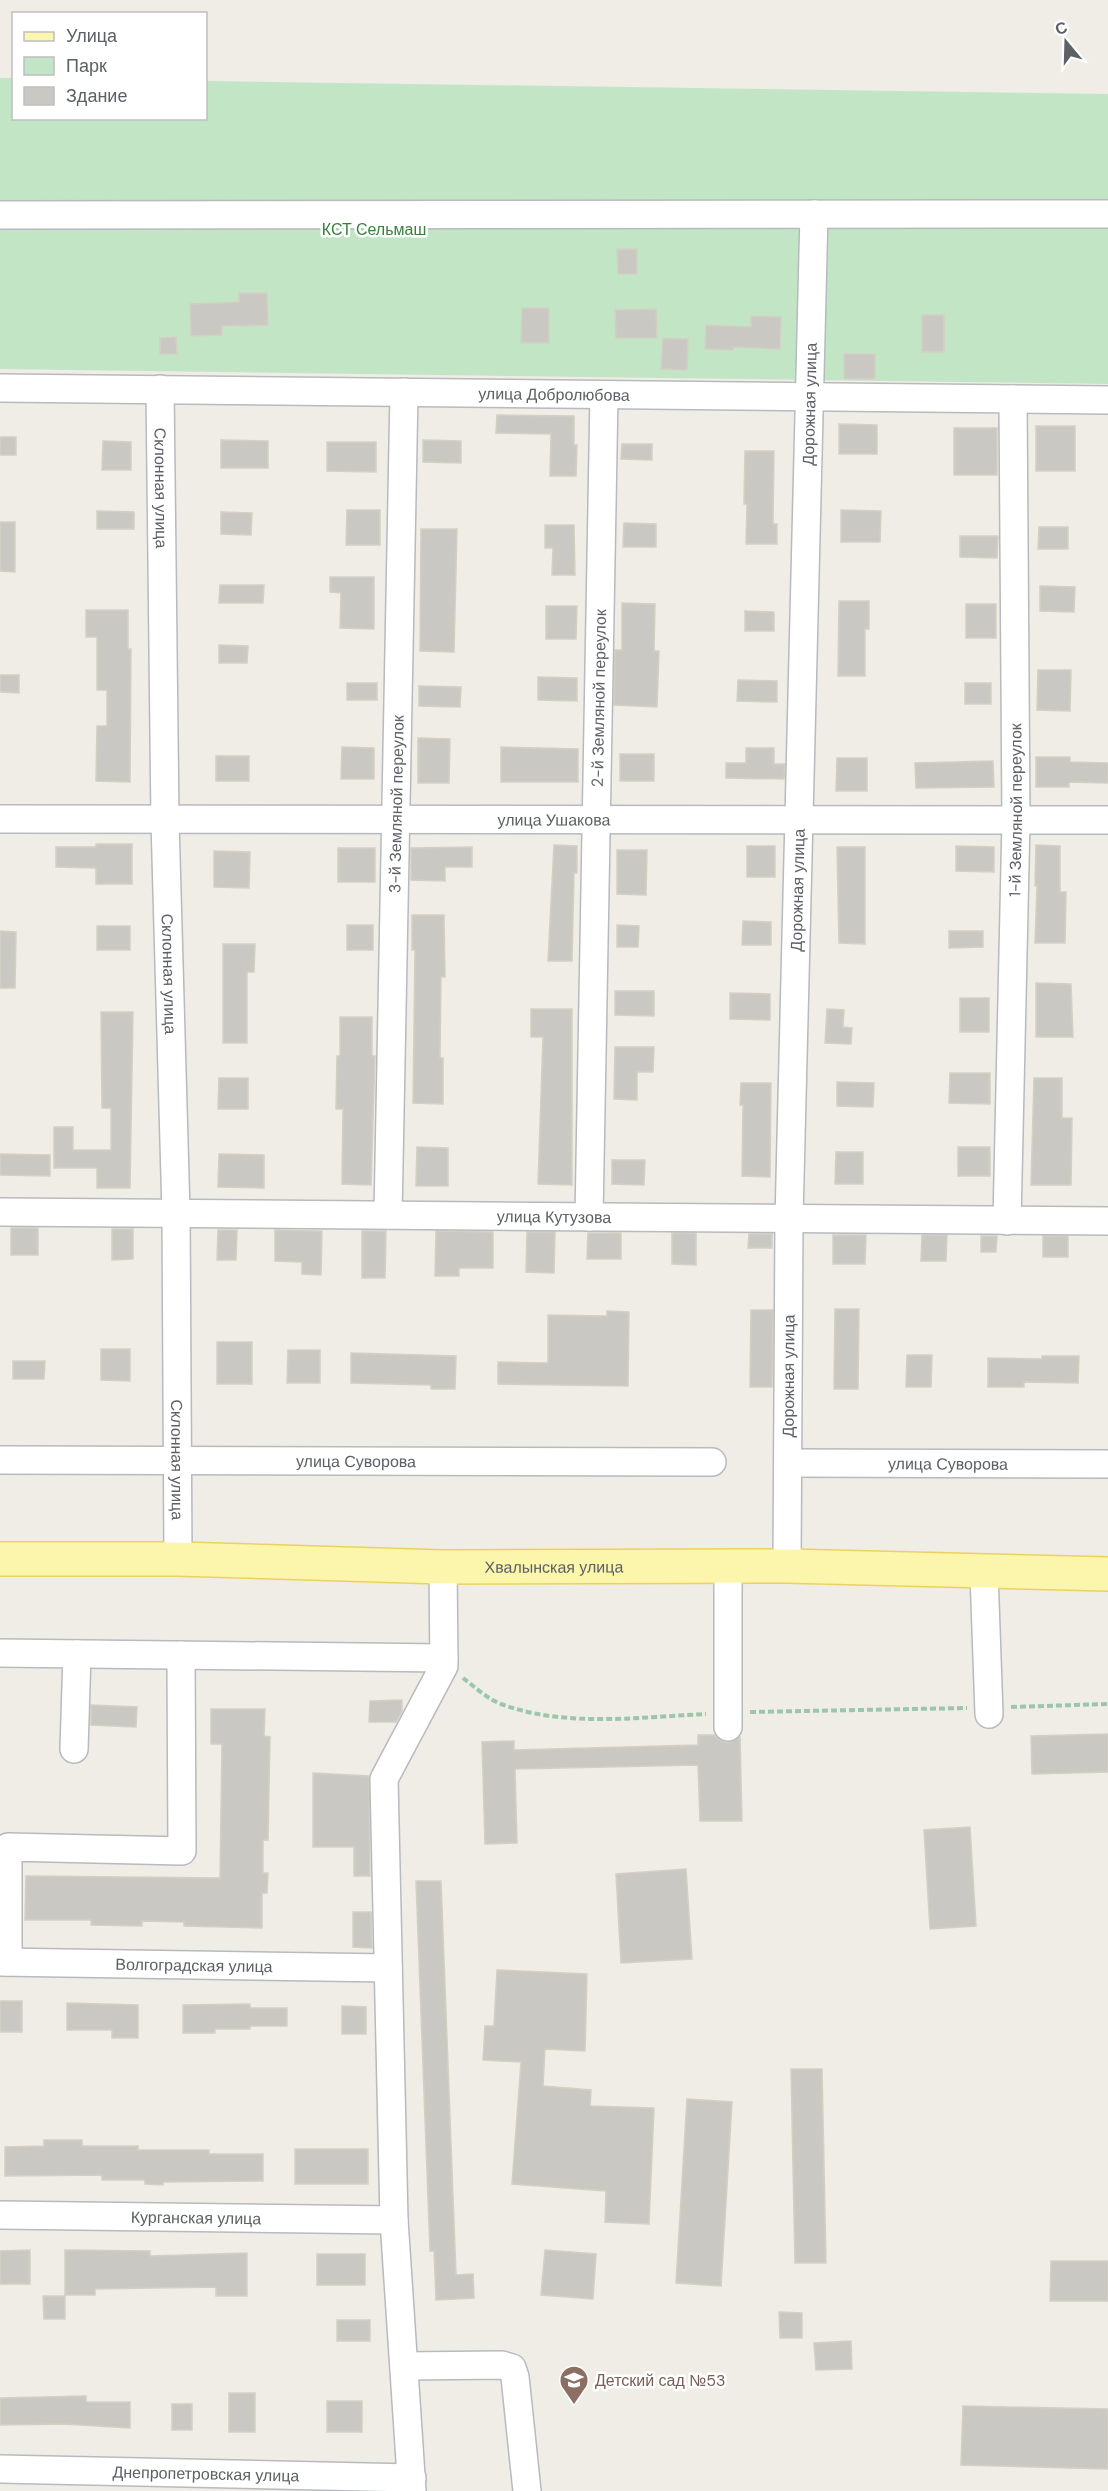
<svg xmlns="http://www.w3.org/2000/svg" width="1108" height="2491" font-family="'DM Sans',sans-serif">
<rect width="100%" height="100%" fill="#efede5"/>
<path fill="#c2e5c5" d="M0 78H13L14 118H206V81L1108 94V384L0 369Z"/>
<path fill="#cac8c2" stroke="#d3d0c3" stroke-width="1.5" d="M617 249H637V274H618Z
M239 293H267L268 325 222 326V335L191 336 190 304 239 302Z
M522 308H549V343H521Z
M656 309 657 338H616L615 310Z
M922 315H944V352H922Z
M751 316 781 317 780 349 733 347V350L705 349 706 325 751 327Z
M176 337 177 354H160V338Z
M663 338 688 339 687 370 661 369Z
M844 354H875V379H844Z
M497 415 574 416V445H577L576 476H550L551 434 496 433Z
M839 424 877 425V454H839Z
M1036 426H1075V471H1036Z
M954 428H997V475H954Z
M0 437H16V455H0Z
M221 440 268 441V468H221Z
M423 440 461 441V463L423 462Z
M103 441 131 442V470H102Z
M327 442H376V472L327 471Z
M622 444H652V460L621 459Z
M745 451H774L773 524H777V544H746L747 504H744Z
M347 510H380V545H346Z
M841 510 881 511 880 542H841Z
M97 511 134 512V529H97Z
M221 512 252 513 251 535 221 534Z
M0 522H15V572L0 571Z
M624 523 656 524V547H623Z
M545 525H574L575 575H552L553 548H545Z
M1039 527H1068V549H1038Z
M421 529H457L454 652 420 651Z
M960 536H998L997 558 960 557Z
M330 577H374V629L340 628 341 593 330 592Z
M220 585H264L263 603H219Z
M1040 586 1075 587 1074 612 1040 611Z
M839 601H869V629H865V676H838Z
M622 603 655 604 654 651H659L657 707 614 705 615 650H622Z
M966 604H996V638H966Z
M546 606H577L576 639H546Z
M86 610H128V649H131L130 782 96 781 97 726H107V690H97V637H86Z
M745 611 774 612V631H745Z
M219 645 248 646 247 663H219Z
M1038 670H1071L1070 711 1037 710Z
M0 675H19V693L0 692Z
M538 677 577 678V701L538 700Z
M738 680 777 681V702L737 701Z
M347 683H377V700H347Z
M965 683H991V704H965Z
M419 686 461 687 460 707 419 706Z
M418 738 450 739 449 783H418Z
M342 747 374 748V779H341Z
M501 747 578 749V782H501Z
M746 748H774V764H785L784 779 726 778V763H746Z
M620 754H654V781H620Z
M216 756H249V781H216Z
M1036 757H1070V762L1108 763V783L1069 782V787H1036Z
M837 758H867V791H836Z
M993 761 994 787 916 788 915 763Z
M96 844H132V884H96V868L56 867V847H96Z
M554 845 577 846V873H574L572 961H548Z
M1036 845 1060 846V892H1066L1065 943H1035L1037 886H1035Z
M747 846H775V877H747Z
M956 846 994 847V872L956 871Z
M472 847V867H445V881L411 880V848Z
M837 847H865V944L839 943Z
M338 848H375V882H338Z
M617 850H647L646 895 617 894Z
M214 851 250 852 249 888 214 887Z
M412 915H444L445 977H441L440 1058H443V1104L413 1103 415 950H412Z
M743 921 771 922V945H742Z
M347 925H373V950H347Z
M617 925 639 926 638 947H617Z
M97 926H130V950H97Z
M0 931 16 932 15 988H0Z
M949 931H983V947L949 948Z
M223 944H255L254 972H247V1043H223Z
M1036 983 1071 984 1073 1037H1036Z
M615 991H654V1016L615 1015Z
M730 993 770 994V1020L730 1019Z
M960 998H989V1032H960Z
M531 1009H572V1185L538 1184 543 1037H531Z
M827 1009 844 1010 843 1027 852 1028 851 1044 825 1043Z
M101 1012H133L130 1188H97V1168H54V1127H73V1150H111V1108H102Z
M340 1017H372V1056H375L371 1185 342 1184 343 1109H336L337 1056H340Z
M615 1047H654L653 1072H637V1100L614 1099Z
M950 1073H990V1104L949 1103Z
M219 1078H248V1109H218Z
M1034 1078H1062V1118H1072L1071 1185H1031Z
M837 1082 874 1083 873 1107 837 1106Z
M741 1083H771L770 1177 742 1176 743 1105H740Z
M417 1147 448 1148V1186H416Z
M958 1147H990V1176H958Z
M836 1152H863V1184H835Z
M0 1154 50 1155V1176L0 1175Z
M219 1154 264 1155V1188L218 1187Z
M612 1160H645L644 1185 612 1184Z
M11 1228H38V1255H11Z
M112 1229H133V1259L112 1260Z
M218 1230H237L236 1260H217Z
M275 1230 322 1231 321 1275 302 1274V1262L275 1261Z
M362 1231H386L385 1278H362Z
M436 1231 493 1232V1268H459V1276H435Z
M527 1232H555L554 1273 526 1272Z
M588 1233H621V1259H587Z
M672 1233H696V1265L672 1264Z
M749 1234H772V1248H748Z
M833 1235H866L865 1264H833Z
M922 1235H947L946 1261H921Z
M981 1236H997L996 1252H981Z
M1043 1236H1068V1257H1043Z
M835 1309H859L858 1389H834Z
M751 1310H773L772 1387H750Z
M607 1311 629 1312 628 1386 498 1384V1362L548 1363V1315L607 1316Z
M217 1342H252V1384H217Z
M101 1349H130V1381L101 1380Z
M288 1350H320V1383H287Z
M351 1353 456 1356 455 1389H431V1385L351 1383Z
M907 1355H932L931 1387H906Z
M1042 1356H1079L1078 1383 1024 1382V1387H988V1358L1042 1359Z
M13 1361H45L44 1379H13Z
M402 1700V1711L396 1722H369L370 1701Z
M91 1705 137 1707 136 1727 91 1725Z
M211 1709H265L264 1736 270 1737 268 1840H263V1873H268L267 1893H262V1928L184 1926V1922L142 1921V1926L91 1925V1920H25L26 1876 220 1878 222 1744H211Z
M1108 1734V1772L1032 1774 1031 1736Z
M698 1735H714L720 1740 727 1743 740 1737 742 1821H700L698 1765 515 1769 517 1843 485 1844 482 1742 514 1741V1750L698 1745Z
M313 1773 369 1776 370 1876H354V1847H313Z
M970 1827 976 1926 930 1929 924 1830Z
M686 1869 692 1959 621 1963 616 1874Z
M416 1881H441L456 2275 473 2274 474 2298 436 2300 434 2251H430Z
M353 1912H371L372 1948 353 1947Z
M497 1970 587 1974 585 2051 545 2049 543 2086 591 2090 590 2106 654 2108 649 2224 605 2222 606 2191 512 2184 521 2062 483 2060 485 2026H494Z
M0 2001H22V2032H0Z
M67 2003 138 2005V2038H112V2030H67Z
M250 2004V2008H287V2026H250V2029H215V2033H183V2005Z
M342 2006 366 2007V2034H342Z
M791 2069H822L826 2263H795Z
M687 2099 732 2102 721 2286 676 2283Z
M44 2140H82V2146H138V2150H209V2154H263V2181L163 2182V2185L145 2184V2180H102V2175L5 2176V2147L44 2146Z
M295 2149H368V2184H295Z
M30 2250V2284H0V2251Z
M65 2250 150 2251V2256L247 2253V2296H216V2287L95 2289V2295H65Z
M545 2250 596 2254 593 2299 541 2295Z
M317 2254H365V2285H317Z
M1051 2261H1108V2301H1050Z
M43 2296H65V2319H44Z
M779 2312 802 2313V2338H780Z
M337 2320H370V2341H337Z
M851 2341 852 2369 816 2370 814 2343Z
M229 2393H255V2432H229Z
M86 2396V2402H130V2428L63 2424 0 2425V2398Z
M327 2401H362V2432H327Z
M172 2404H192V2430H172Z
M963 2406 1108 2409V2469L961 2465Z"/>
<g fill="none" stroke-linecap="round" stroke-linejoin="round">
<g stroke="#b7babe" stroke-width="30">
<g id="minor">
<path d="M0 215 1108 214"/>
<path id="s1" d="M0 388 1108 400"/>
<path id="s2" d="M160 389 165 821 176 1213 178 1559"/>
<path id="s3" d="M0 819 1108 820"/>
<path id="s4" d="M0 1212 1108 1221"/>
<path id="s5" d="M388 1215 404 392"/>
<path id="s6" d="M589 1217 604 395"/>
<path id="s7" d="M1007 1221 1016 820 1013 399"/>
<path id="s8" d="M0 1460 712 1462"/>
<path id="s9" d="M788 1463 1108 1464"/>
<path d="M728 1566V1727"/>
<path id="s10" d="M787 1566 789 1219 814 214"/>
<path d="M984 1573 989 1714"/>
<path d="M0 1653 444 1658"/>
<path d="M74 1749 77 1654"/>
<path id="s11" d="M0 1962 388 1968"/>
<path d="M8 1962V1847L182 1851 181 1655"/>
<path id="s12" d="M0 2215 394 2220"/>
<path d="M404 2366 502 2365 512 2368 515 2377 527 2491"/>
<path id="s13" d="M0 2469 412 2478"/>
<path d="M412 2491 394 2220 384 1779 444 1666 443 1567"/>
</g>
</g>
<g stroke="#edd160" stroke-width="36">
<g id="major">
<path id="s14" d="M0 1559H178L443 1567 787 1566 1108 1574"/>
</g>
</g>
<path stroke="#9cc6ac" stroke-width="4" stroke-dasharray="6 3" stroke-linecap="butt" d="M463 1678C475 1687 486 1698 501 1704 566 1728 639 1717 706 1714
M1011 1707 1108 1704
M750 1712 967 1708"/>
<use href="#minor" stroke="#fff" stroke-width="27"/>
<use href="#major" stroke="#fcf6ac" stroke-width="33"/>
</g>
<defs>
<g id="school-pin" transform="scale(1.5)"><path d="M0 17L-7.5 6A9.5 9.5 0 1 1 7.5 6Z" fill="#8d6e63" stroke="#fff"/><path d="M0-5L7-2L0 1L-7-2ZM-4 1L0 2.5L4 1V4Q0 6-4 4Z" fill="#fff"/></g>
</defs>
<g fill-rule="evenodd">
<use href="#school-pin" x="574" y="2380"/>
</g>
<g text-anchor="middle" stroke-width="5" stroke-linejoin="round" paint-order="stroke">
<g font-size="16" fill="#378140" stroke="#fff">
<text x="374" y="235">КСТ Сельмаш</text>
</g>
<g font-size="16" fill="#5d6065" stroke="#fff">
<text dy="6" stroke="none"><textPath href="#s1" startOffset="554">улица Добролюбова</textPath></text>
<text dy="6" stroke="none"><textPath href="#s10" startOffset="1162">Дорожная улица</textPath></text>
<text dy="6" stroke="none"><textPath href="#s2" startOffset="99">Склонная улица</textPath></text>
<text dy="6" stroke="none"><textPath href="#s6" startOffset="519">2-й Земляной переулок</textPath></text>
<text dy="6" stroke="none"><textPath href="#s5" startOffset="411">3-й Земляной переулок</textPath></text>
<text dy="6" stroke="none"><textPath href="#s7" startOffset="411">1-й Земляной переулок</textPath></text>
<text dy="6" stroke="none"><textPath href="#s3" startOffset="554">улица Ушакова</textPath></text>
<text dy="6" stroke="none"><textPath href="#s10" startOffset="676">Дорожная улица</textPath></text>
<text dy="6" stroke="none"><textPath href="#s2" startOffset="585">Склонная улица</textPath></text>
<text dy="6" stroke="none"><textPath href="#s4" startOffset="554">улица Кутузова</textPath></text>
<text dy="6" stroke="none"><textPath href="#s10" startOffset="190">Дорожная улица</textPath></text>
<text dy="6" stroke="none"><textPath href="#s2" startOffset="1071">Склонная улица</textPath></text>
<text dy="6" stroke="none"><textPath href="#s8" startOffset="356">улица Суворова</textPath></text>
<text dy="6" stroke="none"><textPath href="#s9" startOffset="160">улица Суворова</textPath></text>
<text dy="6" stroke="none"><textPath href="#s14" startOffset="554">Хвалынская улица</textPath></text>
<text dy="6" stroke="none"><textPath href="#s11" startOffset="194">Волгоградская улица</textPath></text>
<text dy="6" stroke="none"><textPath href="#s12" startOffset="196">Курганская улица</textPath></text>
<text dy="6" stroke="none"><textPath href="#s13" startOffset="206">Днепропетровская улица</textPath></text>
</g>
<g font-size="16" fill="#785e54" stroke="#fff" text-anchor="start">
<text x="595" y="2386">Детский сад №53</text>
</g>
</g>
<rect x="12" y="12" width="195" height="108" fill="#ffffff" stroke="#bebfc1" stroke-width="1.5"/>
<rect x="24" y="32" width="30" height="9" fill="#fcf6ac" stroke="#bebfc1" stroke-width="1.5"/>
<text x="66" y="42" font-size="18" fill="#5d6065">Улица</text>
<rect x="24" y="57" width="30" height="18" fill="#c2e5c5" stroke="#bebfc1" stroke-width="1.5"/>
<text x="66" y="72" font-size="18" fill="#5d6065">Парк</text>
<rect x="24" y="87" width="30" height="18" fill="#cac8c2" stroke="#bebfc1" stroke-width="1.5"/>
<text x="66" y="102" font-size="18" fill="#5d6065">Здание</text>
<g transform="translate(1066 42) rotate(341)" stroke="#ffffff" stroke-width="4.5" paint-order="stroke">
<path d="M0-4.5L10 22L0 15L-10 22Z" fill="#5d6065"/>
<text y="-9" font-size="16" font-weight="bold" text-anchor="middle" fill="#5d6065">С</text>
</g>
</svg>
